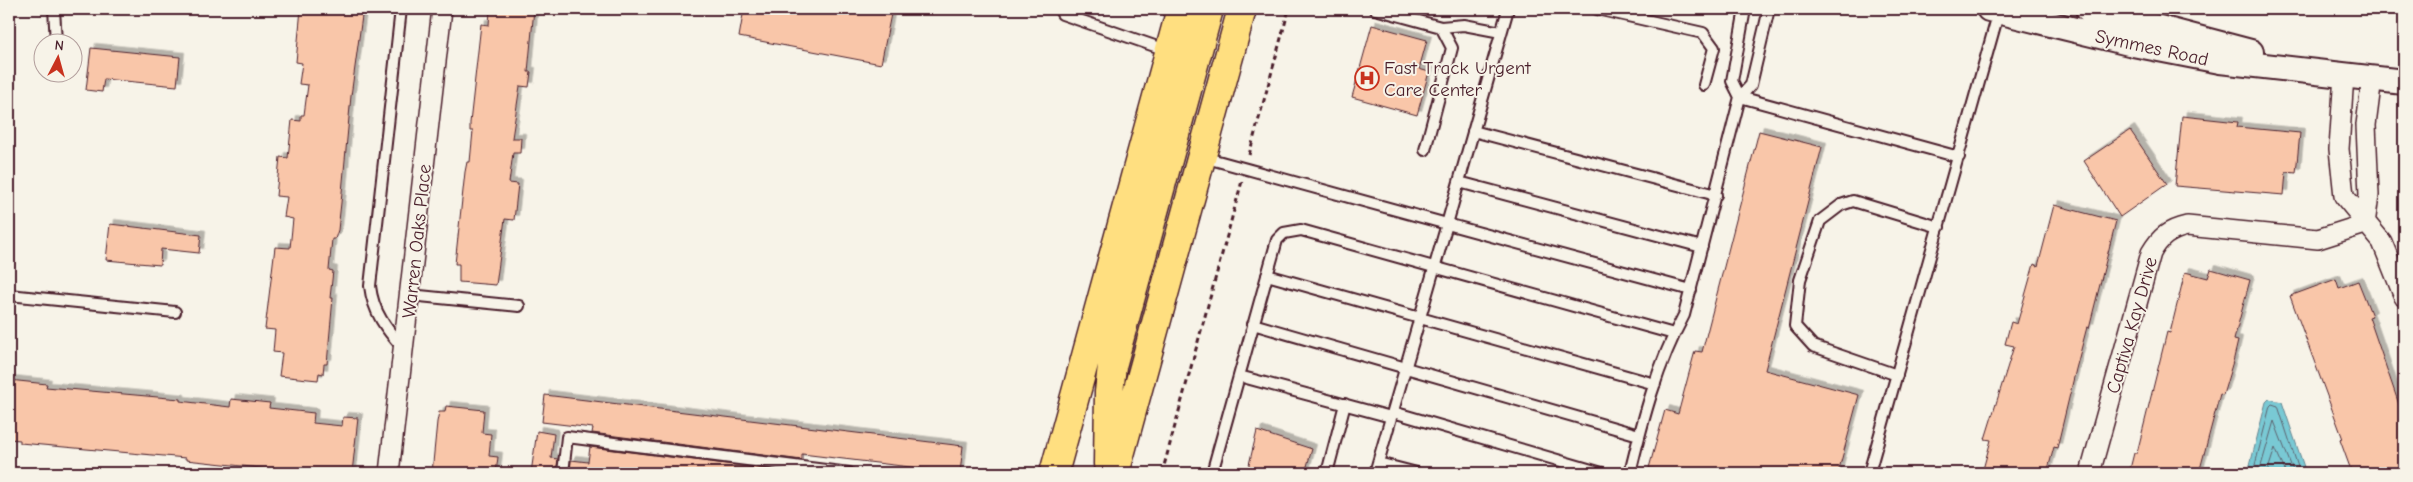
<svg xmlns="http://www.w3.org/2000/svg" width="2413" height="482" font-family="'Comic Neue',sans-serif">
<defs>
<filter id="shadow"><feDropShadow dx="4.5" dy="-4.5" stdDeviation="0" flood-color="#0004"/></filter>
</defs>
<rect width="100%" height="100%" fill="#f7f3e8"/>
<filter id="ink" filterUnits="userSpaceOnUse"><feTurbulence type="fractalNoise" baseFrequency=".02" numOctaves="2"/><feDisplacementMap in="SourceGraphic" scale="10" xChannelSelector="R" yChannelSelector="G"/><feConvolveMatrix kernelMatrix="1 2 1 2 8 2 1 2 1" color-interpolation-filters="sRGB"/></filter>
<g filter="url(#ink)">
<path fill="#79c9d4" stroke="#668590" d="M2269 399 2282 402 2306 473H2248L2266 402Z"/>
<g fill="none" stroke-linecap="round" stroke-linejoin="round">
<path stroke="#5d636f" stroke-width="1" d="M2253 473 2270 406 2272 404 2278 406 2300 473
M2259 473 2274 421 2294 473
M2267 473 2275 448 2286 473"/>
</g>
<path fill="#f9c6a9" stroke="#4a1f2b" filter="url(#shadow)" d="M301 9H363L351 96 341 203 338 230 335 239H332L329 270 333 271 330 298H333L327 364H324L323 374 319 373 318 380 279 376 282 353 273 352 275 330 265 329 275 247 290 248 293 219 284 217 287 197 276 196 280 157 288 158 292 120 301 121V115H304L308 85 299 84 302 63 296 62Z
M490 9H534L528 72H531L529 87 520 86 512 138H521L520 153H513L509 183 518 184 514 220 505 219 496 285 459 282V264H455L465 172 467 162H470L473 131H470V123L481 24 489 25Z
M744 9H892L881 64 739 37Z
M1372 25 1427 40 1419 69 1429 72 1417 115 1352 97Z
M91 48 180 57 177 86 104 79 102 92 86 90Z
M2182 116 2238 122 2237 127 2300 133 2296 173 2286 172 2284 195 2175 186Z
M2130 130 2167 184 2120 217 2084 161Z
M1759 131 1822 147 1765 370 1859 395 1838 473H1662V471L1649 468 1665 410 1678 414 1695 351 1702 352Z
M2054 205 2116 221 2089 328 2087 327 2076 369 2057 448 2054 447 2047 473H1982L1991 440 1985 439 2014 346 2005 344 2011 322 2017 324 2034 264 2038 266Z
M110 224 201 235 199 253 161 249 160 265 106 260Z
M2211 269 2250 280 2234 340 2238 341 2234 358 2223 395 2220 394 2199 473H2129L2134 453H2137L2167 332 2170 333 2185 272 2208 278Z
M2336 279 2339 288 2358 281 2372 316 2369 317 2404 419V473H2352L2340 440 2343 439 2290 296Z
M9 380 47 384 46 387 180 399V401L230 407 231 399 270 403 269 408 314 413 313 423 342 426 343 417 358 418 352 473H307L186 460V458L20 443V440L9 439Z
M545 395 963 446 960 473 802 454V460L592 433 593 428 542 422Z
M446 406 484 410 482 433 491 434 489 456 498 457 496 473H432L437 422 439 412H445Z
M537 431 554 434 551 458 558 459 556 473H531Z
M1257 431 1312 449 1305 473H1247Z
M590 447 797 473H570L571 460 588 462Z"/>
<g fill="none" stroke-linecap="round" stroke-linejoin="round">
<g stroke="#4a1f2b" stroke-width="14">
<path id="service" d="M54 9 56 42
M401 9 370 286C373 312 386 329 403 348
M1060 9 1062 14 1169 51
M1375 9 1441 27 1464 25 1501 32
M1597 9 1703 33 1714 48 1704 85
M1745 9 1732 81 1740 97 1959 157
M1473 131 1716 195
M1425 150 1452 48 1441 27
M1203 157 1447 224 1508 9
M1459 182 1702 247
M1267 275 1655 384
M9 295 175 312
M410 295 519 306
M1253 324 1639 435
M1897 375 1813 346 1795 326 1800 280 1820 221 1841 205 1853 201 1939 227
M1239 376 1391 417
M1393 412 1602 473
M1378 463 1417 473
M563 473 567 437 849 473
M1212 473 1277 240 1284 233 1301 230 1674 334
M1327 473 1345 404
M1375 473 1447 224 1691 290
M1630 473C1643 419 1657 365 1684 315L1740 97 1751 85 1769 9
M1869 473 1999 11"/>
</g>
<g stroke="#4a1f2b" stroke-width="22">
<path id="minor" d="M2344 75 2339 149 2344 196 2382 242 2404 297
M2365 224 2369 195 2366 125 2372 78
M389 473 442 9
M2090 473 2151 253C2160 237 2169 230 2187 226L2318 239 2365 224"/>
</g>
<g stroke="#4a1f2b" stroke-width="28">
<path id="tertiary" d="M1989 9 2133 44 2220 61 2404 82
M2088 9 2251 52"/>
</g>
<g stroke="#4a1f2b" stroke-width="31">
<path id="primary" d="M1108 464 1109 392 1112 366 1209 9
M1054 473 1181 9
M1115 473 1242 9"/>
</g>
<path stroke="#4a1f2b" stroke-width="3" stroke-dasharray="5 4" stroke-linecap="butt" d="M1249 155 1289 9
M1162 473 1242 181"/>
<use href="#service" stroke="#f7f3e8" stroke-width="10"/>
<use href="#minor" stroke="#f7f3e8" stroke-width="19"/>
<use href="#tertiary" stroke="#f7f3e8" stroke-width="24"/>
<use href="#primary" stroke="#ffdf80" stroke-width="28"/>
</g>
</g>
<defs>
<g id="hospital-ring" transform="scale(1.25)"><circle r="9.5" fill="#f7f3e8" stroke="#c8321e" stroke-width="1.5"/><path d="M-5-5h3v3.5h4V-5h3V5h-3V1.5h-4V5h-3Z" fill="#c8321e"/></g>
</defs>
<g fill-rule="evenodd">
<use href="#hospital-ring" x="1367" y="78"/>
</g>
<g text-anchor="middle" stroke-width="4" stroke-linejoin="round" paint-order="stroke">
<g font-size="19" fill="#4a1f2b" stroke="#f7f3e8">
<text transform="translate(2152 47) rotate(12)" y="7">Symmes Road</text>
<text transform="translate(416 241) rotate(-84)" y="7">Warren Oaks Place</text>
<text transform="translate(2131 325) rotate(-74)" y="7">Captiva Kay Drive</text>
</g>
<g font-size="19" fill="#4a1f2b" stroke="#f7f3e8" text-anchor="start">
<text x="1384" y="74">Fast Track Urgent<tspan x="1384" dy="22">Care Center</tspan></text>
</g>
</g>
<rect width="2413" height="482" fill="none" stroke="#f7f3e8" stroke-width="30"/>
<rect x="15" y="15" width="2383" height="452" fill="none" stroke="#4a1f2b" stroke-width="2" filter="url(#ink)"/>
<g transform="translate(58 58) rotate(6)"><circle r="24" fill="#f7f3e8" stroke="#b29e9c"/>
<path d="M0-4L9 19L0 12L-9 19Z" fill="#c8321e"/>
<text y="-8" font-size="14" font-weight="bold" text-anchor="middle" fill="#4a1f2b">N</text>
</g>
</svg>
